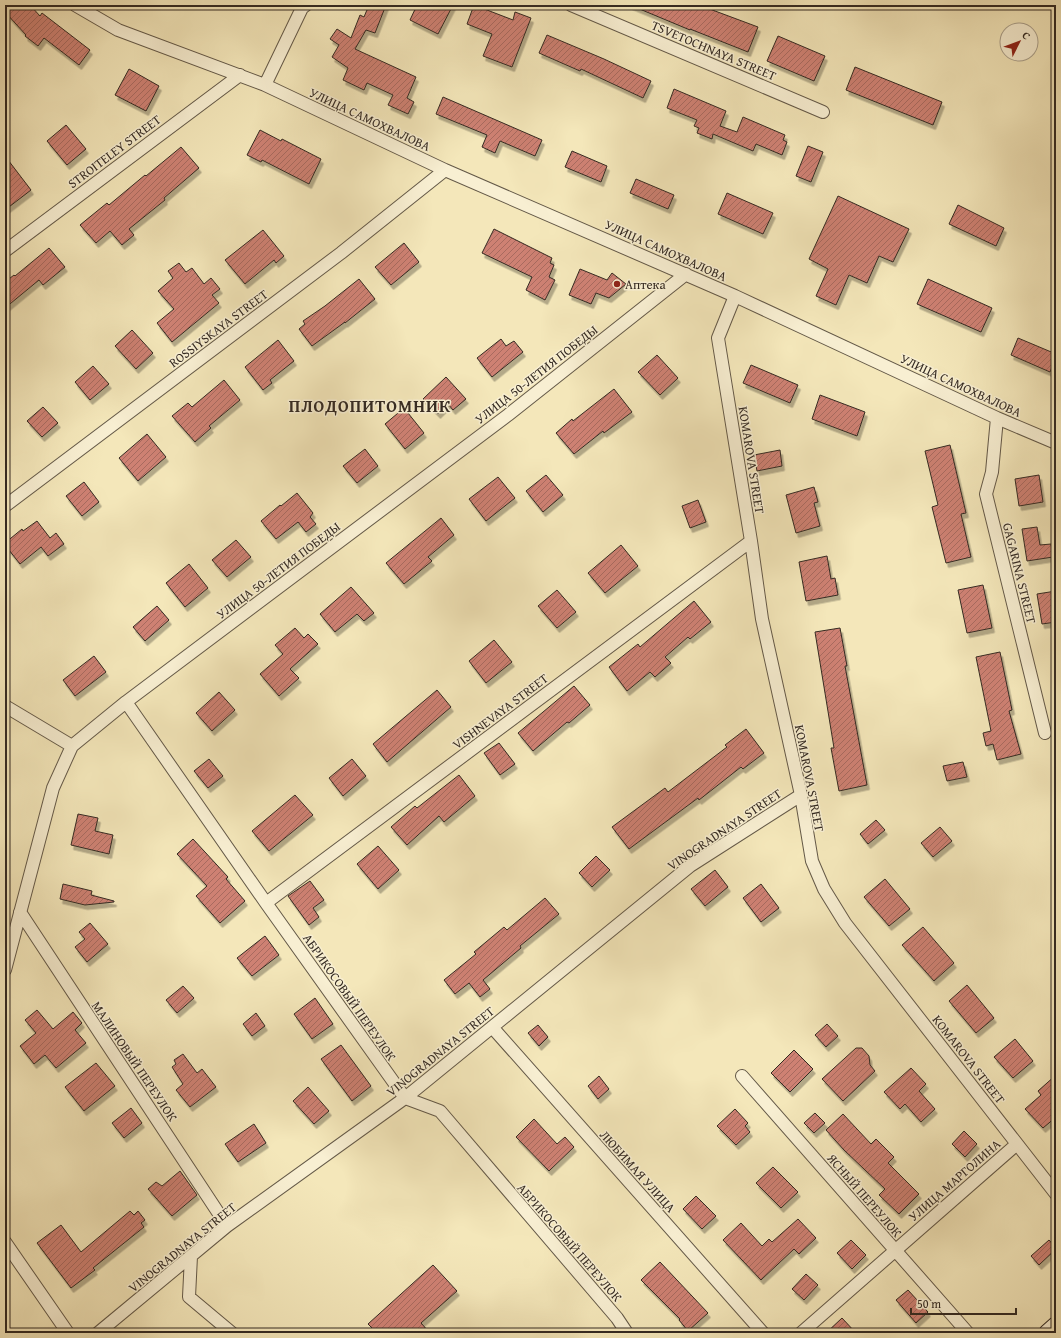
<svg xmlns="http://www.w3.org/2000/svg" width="1061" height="1338" font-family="'Gentium Book Plus',serif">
<defs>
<pattern id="building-hatch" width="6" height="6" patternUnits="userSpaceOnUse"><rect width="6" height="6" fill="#ce8173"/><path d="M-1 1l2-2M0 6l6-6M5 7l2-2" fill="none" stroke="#a86a5e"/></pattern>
<filter id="shadow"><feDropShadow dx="2.5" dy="4.5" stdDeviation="0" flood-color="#0004"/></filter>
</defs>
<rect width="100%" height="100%" fill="#f4e7ba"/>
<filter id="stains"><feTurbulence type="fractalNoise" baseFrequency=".005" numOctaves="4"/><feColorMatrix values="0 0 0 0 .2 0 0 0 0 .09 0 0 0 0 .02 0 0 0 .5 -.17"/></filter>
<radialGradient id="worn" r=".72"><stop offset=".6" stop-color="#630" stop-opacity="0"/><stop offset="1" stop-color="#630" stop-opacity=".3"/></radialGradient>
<path fill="url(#building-hatch)" stroke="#342a22" filter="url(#shadow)" d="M5 5H30L40 16 42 13 90 50 79 65 44 38 38 46 25 36 26 35 5 12Z
M369 5H386L375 33 366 30 355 49 416 77 407 98 414 102 408 114 388 105 393 95 367 83 364 90 343 80 348 68 332 57 339 45 330 39 337 29 351 38 360 15 364 17Z
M417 5H453L438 34 410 20Z
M474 5 513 20 515 12 531 18 512 67 483 56 492 34 467 24Z
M630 5H699L758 27 748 52 690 29V30Z
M547 35 604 59 651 81 643 98 581 69 580 71 539 53Z
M778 36 825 56 814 81 767 61Z
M855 67 942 102 933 125 846 90Z
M129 69 159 86 146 111 115 95Z
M674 89 726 111 720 126 737 132 743 117 785 135 783 140 787 142 782 155 756 144 753 151 713 134 712 139 697 133 699 128 694 126 697 120 667 108Z
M443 97 542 140 535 156 500 141 495 153 482 147 487 135 436 114Z
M66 125 86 149 67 165 47 141Z
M260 130 281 141 282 139 321 159 309 184 262 160 261 162 247 155Z
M808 146 823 152 811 182 796 176Z
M181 147 199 168 164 198 165 200 129 229 134 235 122 245 110 231 96 243 80 225 107 203 109 205 145 175 146 176Z
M572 151 607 166 601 182 565 167Z
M5 156 31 190 5 210Z
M636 179 674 195 668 209 630 193Z
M727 193 773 213 763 234 718 214Z
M838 196 909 229 893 262 879 256 867 283 849 275 836 305 816 296 828 269 809 259Z
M958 205 1004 228 996 246 949 224Z
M494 229 552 258 550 263 554 265 549 277 555 280 545 300 526 290 532 277 482 253Z
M263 230 284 256 276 263 274 260 245 284 225 260Z
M404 243 419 262 391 285 375 267Z
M49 248 65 267 43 285 39 280 5 308V282L14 275 15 276Z
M179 263 186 272 192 268 204 284 211 278 220 289 212 295 219 303 172 342 157 323 174 309 158 291 173 278 168 271Z
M580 269 607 280 612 273 626 284 609 298 596 293 591 304 569 295Z
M359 279 375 299 345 323V322L312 346 299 329 305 324 303 321 325 306Z
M928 279 992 308 981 332 917 304Z
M132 330 153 353 136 369 115 346Z
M1018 338 1056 354V357L1050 372 1011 355Z
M501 339 506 346 514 341 523 352 492 377 477 358Z
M278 340 294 361 270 380 272 383 263 390 245 367Z
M657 355 678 378 660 395 638 372Z
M751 365 798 385 790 403 743 383Z
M93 366 109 384 90 400 75 382Z
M446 377 466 399 453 410 448 404 438 414 423 399Z
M224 380 240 400 209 426 211 428 195 442 172 416 188 403 192 407Z
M614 389 632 412 604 433 603 431 574 454 556 433 572 419 573 421Z
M820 395 865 412 857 436 812 419Z
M43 407 58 423 42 437 27 421Z
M404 408 424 433 405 449 385 424Z
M147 434 166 457 138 481 119 458Z
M950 445 966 513 961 514 971 557 946 563 932 507 938 505 925 451Z
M365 449 378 466 357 483 343 466Z
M780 450 782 466 757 471 754 455Z
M546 475 563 495 543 512 526 491Z
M1039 475 1043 502 1019 506 1015 479Z
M498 477 515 498 486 521 469 499Z
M84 482 99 502 82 516 66 496Z
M814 487 818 502 814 503 820 526 796 533 786 495Z
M297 493 313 513 310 517 316 524 306 532 298 522 276 539 261 521 280 505 281 506Z
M698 500 706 522 690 528 682 506Z
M441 518 454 535 428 557 432 561 404 584 386 563Z
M37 521 50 538 56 533 64 544 48 556 41 547 20 564 5 545V543L22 529 23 531Z
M1037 527 1040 545 1051 544 1053 557 1027 561 1022 529Z
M236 540 251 557 227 577 212 560Z
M621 545 638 566 605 593 588 573Z
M827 556 831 579 835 578 838 595 806 601 799 562Z
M189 564 208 588 185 607 166 583Z
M983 585 992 628 967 633 958 590Z
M351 587 374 613 364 621 357 614 335 632 320 614Z
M557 590 576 612 557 628 538 606Z
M1056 591V622L1042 624 1037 594Z
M694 601 711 622 690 639 688 637 665 657 671 663 655 677 650 672 627 691 609 667 638 644 640 647Z
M157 606 169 620 145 641 133 627Z
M295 628 304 638 308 634 318 644 290 669 299 678 279 696 260 674 283 654 275 645Z
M840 628 847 666H845L867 785 839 791 831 748H834L815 632Z
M494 640 512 662 486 683 469 661Z
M1000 652 1012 710 1009 711 1021 754 997 760 993 744 986 746 983 733 991 731 976 657Z
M94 656 106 672 75 696 63 680Z
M574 686 590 705 569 723 567 722 533 751 518 733Z
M437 690 451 707 387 762 373 744Z
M219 692 235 710 212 731 196 713Z
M746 729 764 753 743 769 741 767 699 800 698 798 629 849 612 827 665 788 668 792 727 747 725 745Z
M499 743 515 764 500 775 484 753Z
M209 759 223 776 208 788 194 771Z
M352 759 366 776 343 796 329 778Z
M963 762 967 777 947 781 943 766Z
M459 775 475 796 444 822 439 816 407 845 391 827 415 806 417 808Z
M295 795 313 815 269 851 252 831Z
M78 814 98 818 95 831 113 835 109 854 71 845Z
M876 820 885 830 868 844 860 834Z
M940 827 952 841 933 857 921 843Z
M193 839 228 877 226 879 245 901 220 923 196 896 207 886 177 854Z
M378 846 399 870 378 889 357 864Z
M596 856 610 870 592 887 579 873Z
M715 870 728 887 705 906 691 889Z
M885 879 910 909 889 926 864 897Z
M310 881 324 900 313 908 319 917 309 925 288 896Z
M63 884 92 891 91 895 114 901V902L85 905 60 899Z
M761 884 779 908 761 922 743 898Z
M545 898 559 914 520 946 521 948 483 980 490 989 480 997 469 983 455 994 444 980 476 954 474 952 504 927 507 930Z
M90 923 108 944 87 962 75 947 85 939 79 932Z
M923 927 954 963 934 981 902 945Z
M265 936 279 955 252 976 237 958Z
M967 985 994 1018 976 1033 949 1001Z
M183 986 194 998 177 1013 166 1000Z
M315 998 333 1024 312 1039 294 1014Z
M37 1010 53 1029 73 1012 82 1023 75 1030 86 1043 56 1068 45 1055 34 1064 20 1046 36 1033 25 1020Z
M256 1013 265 1026 252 1036 243 1024Z
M827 1024 838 1036 826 1047 815 1035Z
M538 1025 548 1037 539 1046 528 1033Z
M1015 1039 1033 1061 1013 1078 994 1057Z
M341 1045 371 1086 352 1101 321 1059Z
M856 1048H862L869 1056 870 1065 875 1071 843 1101 822 1079Z
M794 1050 813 1069 790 1092 771 1073Z
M183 1054 197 1073 202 1069 216 1087 190 1107 176 1090 183 1084 172 1067 176 1064 174 1060Z
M96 1063 115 1086 84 1111 65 1087Z
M911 1068 926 1084 919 1091 935 1109 921 1122 905 1104 900 1109 884 1092Z
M1056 1075V1117L1043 1128 1025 1109 1041 1095 1038 1091Z
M599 1076 609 1089 598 1099 588 1086Z
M308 1087 329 1111 314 1124 293 1101Z
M131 1108 142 1123 124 1138 112 1123Z
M735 1109 748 1123 745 1126 750 1132 736 1145 717 1126Z
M815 1113 825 1123 814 1133 804 1123Z
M843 1114 871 1144 876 1139 894 1157 888 1163 919 1194 899 1214 879 1195 885 1189 844 1150 826 1130Z
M534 1119 557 1144 565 1137 574 1147 549 1171 516 1137Z
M254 1124 266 1143 238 1162 225 1144Z
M964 1131 977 1144 965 1157 952 1144Z
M773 1167 798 1192 781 1208 756 1183Z
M180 1171 197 1195 172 1216 148 1189 156 1182 162 1186Z
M696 1196 716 1216 702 1229 683 1209Z
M130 1211 134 1215 138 1211 145 1220 141 1223 144 1227 93 1268 95 1270 71 1288 37 1243 61 1225 81 1252Z
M798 1219 816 1238 799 1254 794 1249 761 1280 723 1240 741 1223 762 1246 769 1239 772 1242Z
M851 1240 866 1255 852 1269 837 1253Z
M1049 1240 1056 1248V1249L1039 1265 1031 1256Z
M660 1262 708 1313 688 1331 679 1320 680 1319 641 1280Z
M433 1265 457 1291 421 1323 430 1333H377L368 1324Z
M806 1274 818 1285 804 1300 792 1289Z
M908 1290 928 1312 916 1323 896 1300Z
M842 1318 856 1333H826Z"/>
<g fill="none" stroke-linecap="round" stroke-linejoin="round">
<g stroke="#645948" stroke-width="14">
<path id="minor" d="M75 5 118 30 265 85 445 170 735 296 997 418 1056 443
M571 5 823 112
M265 85 302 8 306 5
M5 251 240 75
M735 296 718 338 751 541 762 619 801 795 812 861 824 889 845 923 1056 1194
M997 418 992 472 986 494 1045 733
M5 506 341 253 445 170
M126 702 266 903 405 1098 440 1111 617 1318 627 1333
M5 706 72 746
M266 903 751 541
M20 912 227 1226
M5 970 53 788 72 746 126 702 508 415 686 274
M492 1027 763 1333
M742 1076 968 1333
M5 1242 68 1333
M191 1256 189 1297 232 1333
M98 1333 227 1226 405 1098 690 866 801 795
M801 1333 1017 1144"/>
</g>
<g stroke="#342a22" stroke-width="18">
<path id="secondary" d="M1047 1333 1056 1325"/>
</g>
<use href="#minor" stroke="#f8efd2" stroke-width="12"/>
<use href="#secondary" stroke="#f8efd2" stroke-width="16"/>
</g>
<circle fill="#8f2418" stroke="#f8efd2" stroke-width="1.5" cx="617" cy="284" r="4"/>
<g text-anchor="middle" stroke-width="3" stroke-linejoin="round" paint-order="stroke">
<g font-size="13" fill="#342a22" stroke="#f8efd2">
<text transform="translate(714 50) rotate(23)" y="5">TSVETOCHNAYA STREET</text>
<text transform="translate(370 119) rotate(25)" y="5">УЛИЦА САМОХВАЛОВА</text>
<text transform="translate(114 151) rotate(-37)" y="5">STROITELEY STREET</text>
<text transform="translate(666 250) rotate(24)" y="5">УЛИЦА САМОХВАЛОВА</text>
<text transform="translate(218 328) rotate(-37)" y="5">ROSSIYSKAYA STREET</text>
<text transform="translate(536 374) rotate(-38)" y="5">УЛИЦА 50-ЛЕТИЯ ПОБЕДЫ</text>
<text transform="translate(961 385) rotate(25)" y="5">УЛИЦА САМОХВАЛОВА</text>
<text transform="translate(752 460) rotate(81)" y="5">KOMAROVA STREET</text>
<text transform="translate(278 570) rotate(-37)" y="5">УЛИЦА 50-ЛЕТИЯ ПОБЕДЫ</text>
<text transform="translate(1020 573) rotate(76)" y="5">GAGARINA STREET</text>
<text transform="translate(500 711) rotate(-37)" y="5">VISHNEVAYA STREET</text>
<text transform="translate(810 778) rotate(79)" y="5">KOMAROVA STREET</text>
<text transform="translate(724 829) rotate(-34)" y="5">VINOGRADNAYA STREET</text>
<text transform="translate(350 997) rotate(55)" y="5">АБРИКОСОВЫЙ ПЕРЕУЛОК</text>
<text transform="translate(440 1051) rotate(-39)" y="5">VINOGRADNAYA STREET</text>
<text transform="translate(969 1059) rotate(52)" y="5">KOMAROVA STREET</text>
<text transform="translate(135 1061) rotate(56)" y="5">МАЛИНОВЫЙ ПЕРЕУЛОК</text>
<text transform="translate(638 1171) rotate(48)" y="5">ЛЮБИМАЯ УЛИЦА</text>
<text transform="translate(954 1180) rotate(-41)" y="5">УЛИЦА МАРГОЛИНА</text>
<text transform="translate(865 1195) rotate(49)" y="5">ЯСНЫЙ ПЕРЕУЛОК</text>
<text transform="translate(570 1242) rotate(49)" y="5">АБРИКОСОВЫЙ ПЕРЕУЛОК</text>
<text transform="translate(182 1247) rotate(-39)" y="5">VINOGRADNAYA STREET</text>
</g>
<g font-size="13" fill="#342a22" stroke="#f8efd2" text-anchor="start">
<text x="625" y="289">Аптека</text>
</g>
<g font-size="17" font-weight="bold" letter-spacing="1" fill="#342a22" stroke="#f8efd2">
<text x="370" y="412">ПЛОДОПИТОМНИК</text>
</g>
</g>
<rect width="1061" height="1338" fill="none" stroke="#f4e7ba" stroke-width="20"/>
<rect x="6" y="6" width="1049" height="1326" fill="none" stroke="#342a22" stroke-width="2"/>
<rect x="10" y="10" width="1041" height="1318" fill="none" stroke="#342a22"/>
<g transform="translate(1019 42) rotate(48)"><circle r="19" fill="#f8efd2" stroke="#aaa08c"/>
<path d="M0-3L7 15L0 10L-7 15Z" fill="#8f2418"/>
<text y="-6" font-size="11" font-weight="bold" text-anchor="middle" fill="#342a22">С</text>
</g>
<path d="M911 1308v6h105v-6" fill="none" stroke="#342a22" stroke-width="2"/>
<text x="917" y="1308" font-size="12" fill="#342a22" stroke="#f8efd2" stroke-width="3" paint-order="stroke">50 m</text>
<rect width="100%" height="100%" filter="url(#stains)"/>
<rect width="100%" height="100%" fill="url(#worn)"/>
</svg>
